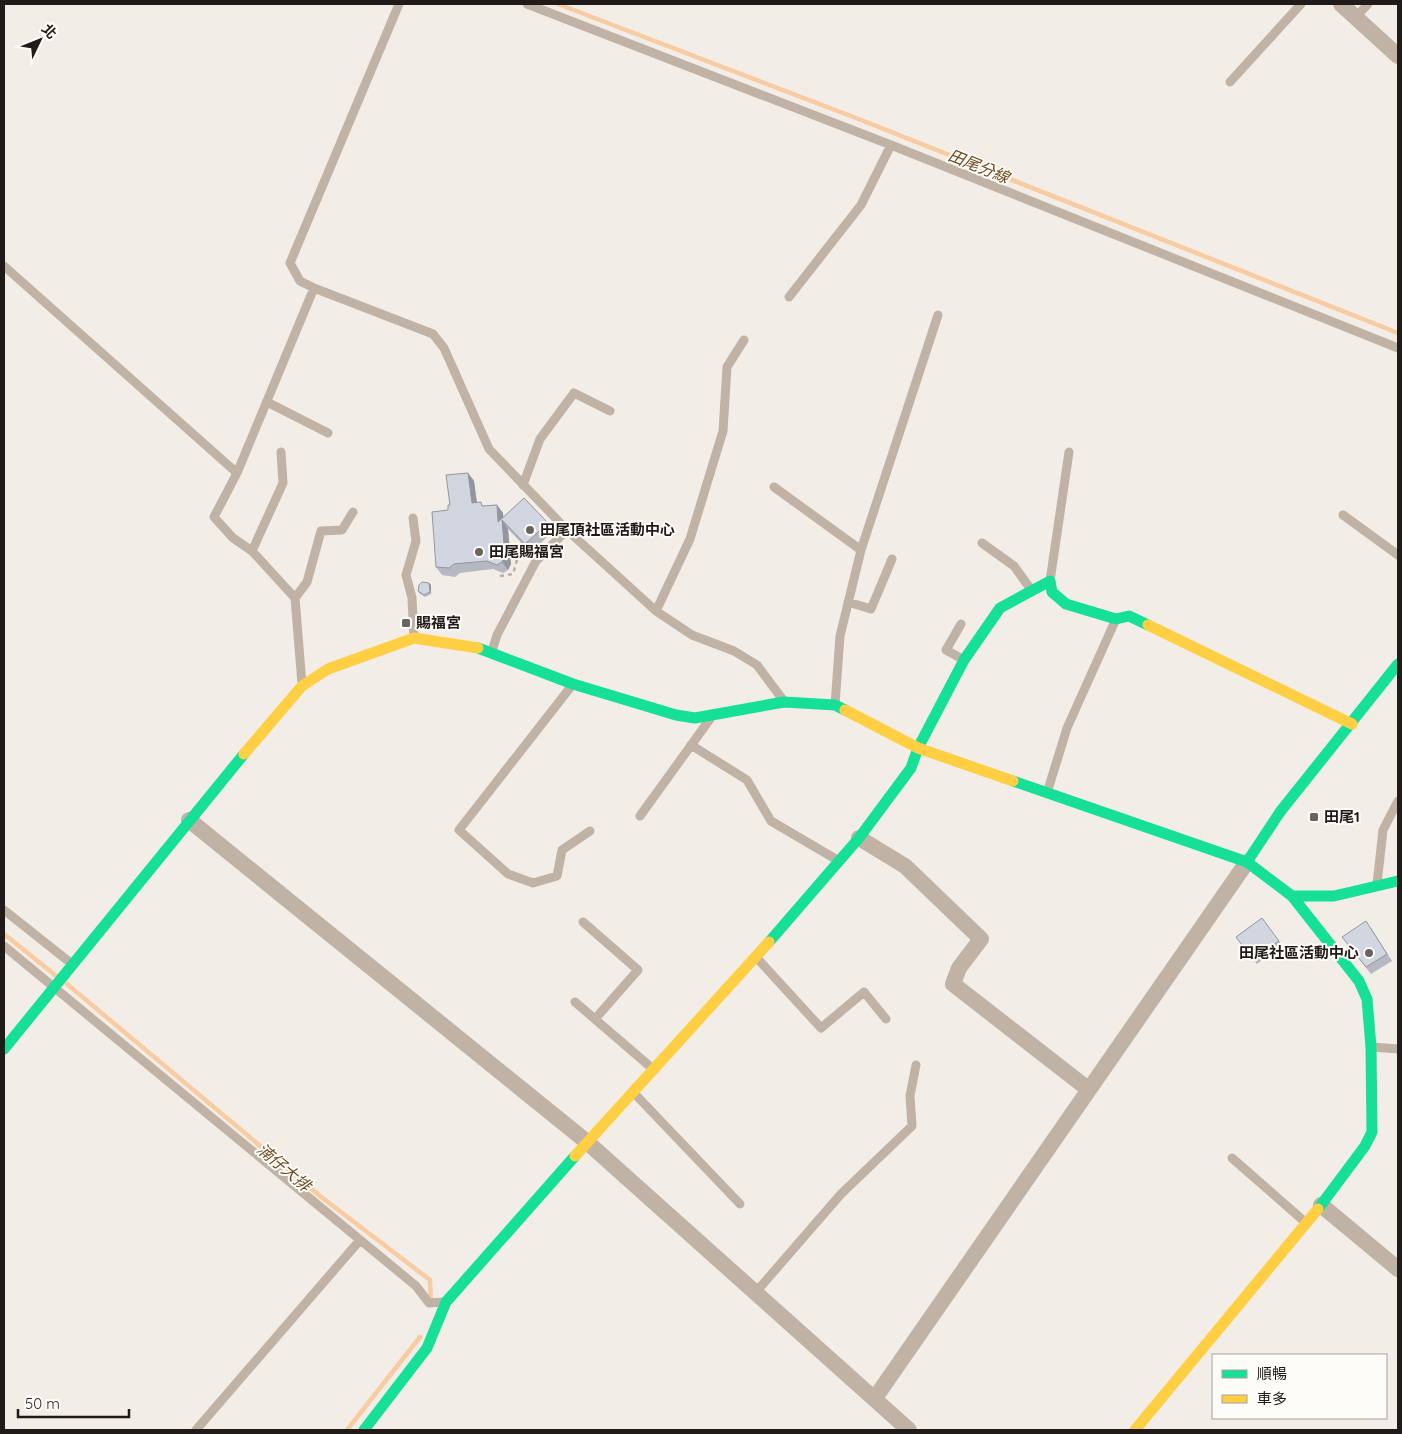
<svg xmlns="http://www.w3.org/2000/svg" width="1402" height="1434" font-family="Quicksand,'Noto Sans TC',sans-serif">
<rect width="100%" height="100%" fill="#f3ede7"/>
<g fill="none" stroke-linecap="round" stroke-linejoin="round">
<path stroke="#f8cba0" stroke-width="4.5" d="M558 4 856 118 1398 333
M4 934 55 975
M67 984 320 1196 430 1280 431 1304
M347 1430 420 1337"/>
<path stroke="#b7aea6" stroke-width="2.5" stroke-dasharray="4 4" stroke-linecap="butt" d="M500 576 513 574 520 549"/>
<path stroke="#c0b3a6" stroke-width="9" d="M399 4 290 263 300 281 314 288 433 334 444 348 489 449 567 530
M527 4 891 145 1398 348
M1356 17 1368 4
M1230 82 1301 4
M4 266 237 473 214 517 233 538 252 551 295 598 302 684
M789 297 861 205 891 145
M267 402 328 433
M237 473 314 288
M523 485 540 439 574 393 610 411
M774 487 861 550
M1343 515 1398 555
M413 518 416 541 406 575 412 598 414 638
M982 543 1014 566 1032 591
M252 551 283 483 281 452
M1050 581 1069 452
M295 598 307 582 321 531 342 530 353 512
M848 602 871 609 892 559
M656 611 690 539 723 431 727 367 744 340
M961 624 946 650 964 660
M492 651 497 635 536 561 567 530 656 611 692 635 734 651 757 665 783 700
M573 684 459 830 508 874 533 883 557 876 562 850 590 831
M835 705 840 636 861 550 938 315
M691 745 747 780 771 821 839 861
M1047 793 1067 728 1116 619
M640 816 710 719
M1377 884 1383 830 1398 801
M4 910 72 964
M583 922 638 970 595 1019
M4 946 416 1286 429 1303 443 1302
M756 957 821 1028 864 992 886 1019
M575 1002 653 1069
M1371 1047 1398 1049
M633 1092 740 1204
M1232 1158 1305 1222
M756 1292 841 1194 912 1126 910 1096 916 1065
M196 1430 360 1240"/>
<path stroke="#c0b3a6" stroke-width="16" d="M1341 4 1398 56
M189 820 587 1142 909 1430
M859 838 905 866 981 939 959 968 953 984 1088 1089
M1321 1205 1398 1269
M875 1398 1247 862"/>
<path stroke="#16e098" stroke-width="11" d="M478 648 573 684 676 715 695 718 784 702 835 705 845 710
M1013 781 1247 862 1292 896 1359 981 1367 999 1371 1047 1372 1132 1365 1146 1318 1209
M1247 862 1280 812 1398 664
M1292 896H1334L1398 881
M769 942 859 838 911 768 918 748 964 660 1000 608 1050 581 1052 592 1066 604 1116 619 1129 616 1148 625
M4 1049 244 754
M364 1430 427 1348 446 1302 575 1156"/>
<path stroke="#ffcf43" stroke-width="11" d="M1148 625 1352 724
M845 710 918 748 1013 781
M244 754 302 686 328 669 414 638 478 648
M575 1156 769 942
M1135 1430 1318 1209"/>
</g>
<path fill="#b5b8c1" d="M468 473 474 481 477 502 484 506 497 505 503 513V517L548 523 553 531 531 553 508 529 511 564 508 570 503 573 493 569 460 573 455 577 442 575 436 567 450 505Z
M429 583 431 585V594L425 597 419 593 418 591Z
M1262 918 1282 945 1257 964 1236 937Z
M1371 928 1392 961 1371 974 1342 937Z"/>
<path fill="#93969d" d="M468 473 474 481 478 511 472 503Z
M497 505 503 513 504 522 502 520 508 529 511 564 508 570 502 562Z
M429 583 431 585V594L430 592Z"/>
<path fill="#d2d6e0" stroke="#93969d" d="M468 473 472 503 481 502 482 506 497 505 498 522 524 498 548 523 525 544 502 520 505 556 502 562 497 565 487 561 454 564 449 568 436 567 432 512 448 510V505H450L446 475Z
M422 582 429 583 430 592 424 595 418 591 419 585Z
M1262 918 1279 941 1253 960 1236 937Z
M1366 921 1387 954 1366 967 1342 937Z"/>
<g fill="#6a6460" stroke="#fefcf9" stroke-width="2">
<circle cx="530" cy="530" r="5"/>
<circle cx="479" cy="552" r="5"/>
<rect x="401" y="618" width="10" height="10" rx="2.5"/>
<rect x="1309" y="812" width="10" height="10" rx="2.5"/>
<circle cx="1369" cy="953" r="5"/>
</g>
<g text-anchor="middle" stroke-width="4" stroke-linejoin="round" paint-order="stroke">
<g font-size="15" font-weight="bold" fill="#201b18" stroke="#fefcf9" text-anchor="start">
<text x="540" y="535">田尾頂社區活動中心</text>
<text x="489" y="557">田尾賜福宮</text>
<text x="416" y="628">賜福宮</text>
<text x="1324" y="822">田尾1</text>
<text x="1359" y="958" text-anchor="end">田尾社區活動中心</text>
</g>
<g font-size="16" font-style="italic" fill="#6d4519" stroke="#fefcf9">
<text transform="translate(979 166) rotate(22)" y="6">田尾分線</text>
<text transform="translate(284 1167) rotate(40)" y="6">湳仔大排</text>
</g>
</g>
<rect width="1402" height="1434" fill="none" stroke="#201b18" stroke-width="10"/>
<rect x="1212" y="1354" width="175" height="65" fill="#fefcf9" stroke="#a5a29f"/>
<rect x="1222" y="1370" width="25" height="8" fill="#16e098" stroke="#a5a29f"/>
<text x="1257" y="1379" font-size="15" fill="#201b18">順暢</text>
<rect x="1222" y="1395" width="25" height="8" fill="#ffcf43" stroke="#a5a29f"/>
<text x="1257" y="1404" font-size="15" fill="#201b18">車多</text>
<g transform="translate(40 40) rotate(47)" stroke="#fefcf9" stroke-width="4" paint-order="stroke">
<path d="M0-4L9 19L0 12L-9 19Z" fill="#201b18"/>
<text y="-8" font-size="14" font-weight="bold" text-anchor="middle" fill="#201b18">北</text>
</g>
<path d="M18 1409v8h111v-8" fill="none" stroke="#201b18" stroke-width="2.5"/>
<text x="25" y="1409" font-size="15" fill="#201b18" stroke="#fefcf9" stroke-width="4" paint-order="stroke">50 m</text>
</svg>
